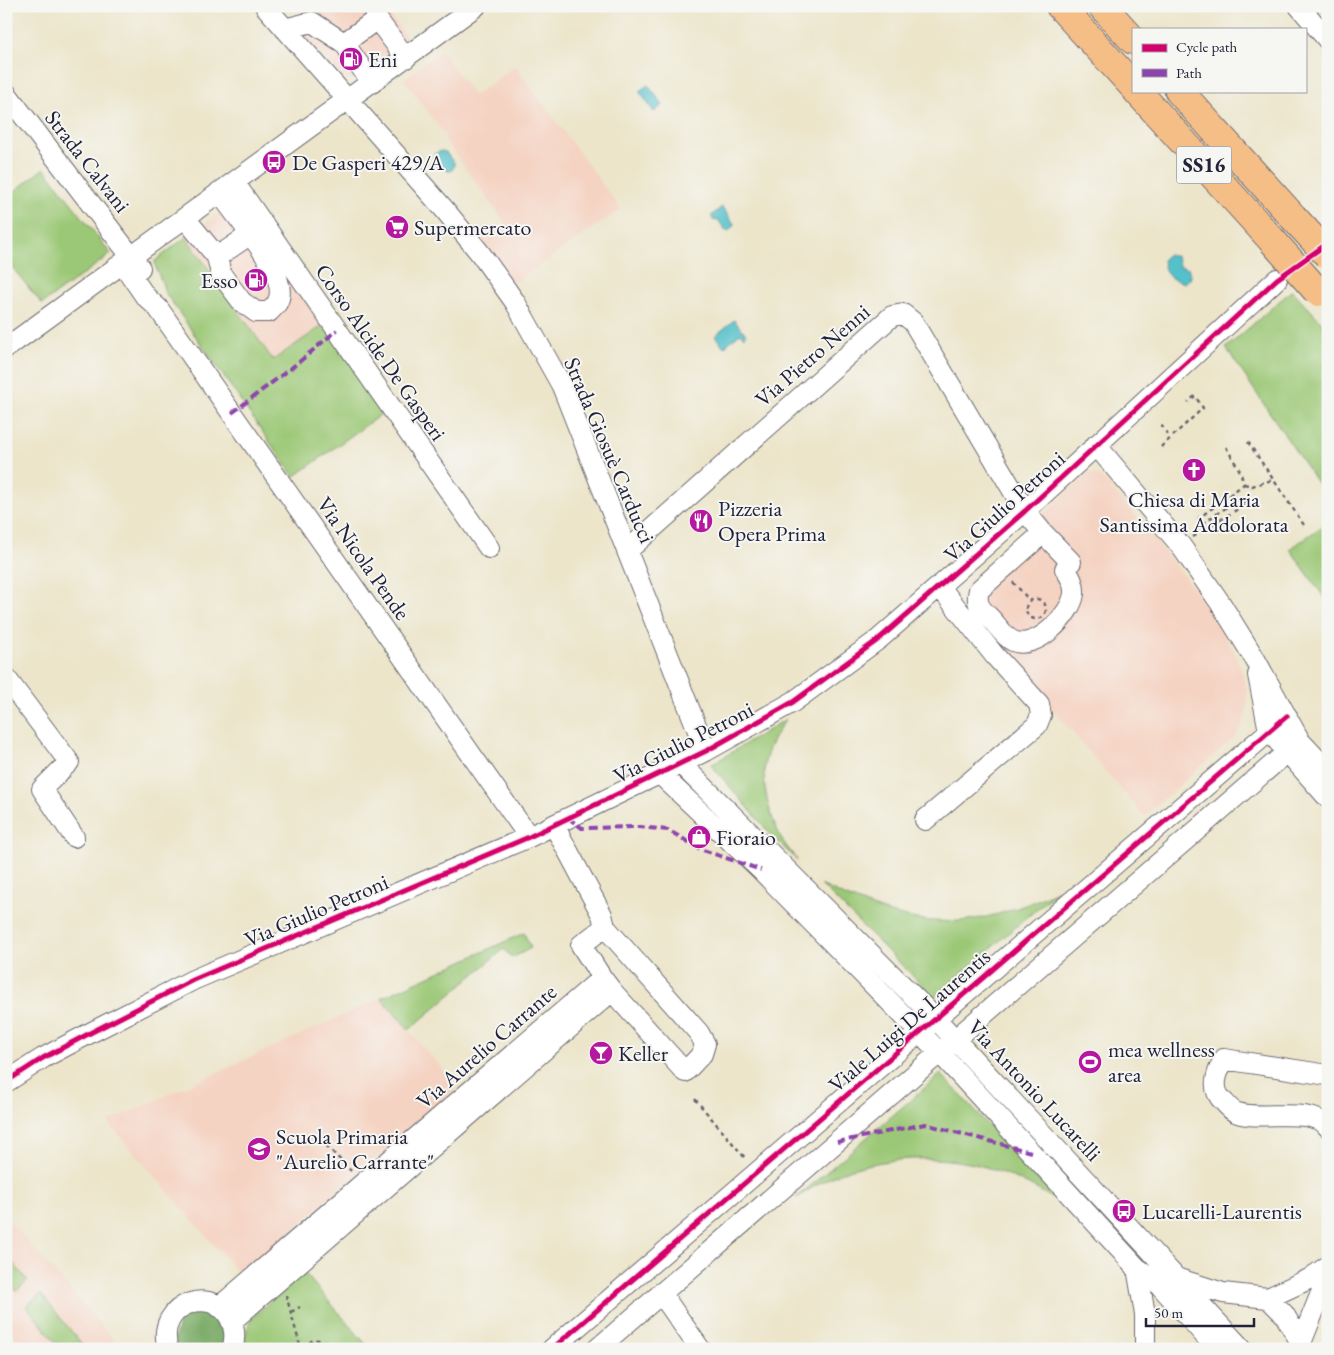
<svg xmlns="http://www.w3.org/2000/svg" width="1334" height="1355" font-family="'EB Garamond',serif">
<rect width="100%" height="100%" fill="#f6f6f2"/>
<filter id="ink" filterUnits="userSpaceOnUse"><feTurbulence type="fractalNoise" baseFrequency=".02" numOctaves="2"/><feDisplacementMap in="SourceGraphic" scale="10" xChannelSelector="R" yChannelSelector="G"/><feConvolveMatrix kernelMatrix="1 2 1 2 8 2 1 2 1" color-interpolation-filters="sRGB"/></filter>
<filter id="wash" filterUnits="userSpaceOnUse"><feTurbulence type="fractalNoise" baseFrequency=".0096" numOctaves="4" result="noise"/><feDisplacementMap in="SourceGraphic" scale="20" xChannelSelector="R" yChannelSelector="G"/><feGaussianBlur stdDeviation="1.12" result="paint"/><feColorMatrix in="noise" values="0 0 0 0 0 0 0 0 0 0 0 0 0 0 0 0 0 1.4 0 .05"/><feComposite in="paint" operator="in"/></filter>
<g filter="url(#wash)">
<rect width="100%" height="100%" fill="#ece5ca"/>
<path fill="#f5d3c2" d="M316 6H384L407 38 348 81 293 30 297 21Z
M441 51 474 96 515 66 621 209 511 285 480 242 506 224 444 139 446 137 404 79Z
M237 199 325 324 273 360 186 237Z
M1088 473 1095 474 1105 480 1173 561 1213 617 1233 650 1241 669 1247 689V707L1242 726 1234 738 1144 816 965 607 963 597 965 587 971 579Z
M381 998 458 1087 240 1275 108 1122Z
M6 1217 122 1349H26L6 1326Z"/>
<path fill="#9bc876" stroke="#5e7558" d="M44 168 111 254 42 304 6 260V198Z
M186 237 273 360 325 324 387 410 294 477 164 291C163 279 156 275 155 261Z
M1292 290 1328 329V499L1226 348Z
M1328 522V603L1290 549Z
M786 719C778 731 770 743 766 758 760 784 770 818 783 841 787 848 793 854 797 860L774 838 711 765Z
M821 885C912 929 965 936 1059 890L934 997Z
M524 933 531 948 512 958 504 949 409 1030 381 998Z
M941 1074 1058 1201C1033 1187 1007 1172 978 1165 937 1155 886 1157 846 1171 828 1177 812 1188 796 1198Z
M13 1263 28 1281 16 1291 6 1279V1269Z
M303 1271 370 1349H246C244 1337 246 1328 252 1318Z
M41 1294 86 1349H61L26 1306Z"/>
<path fill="#7cac67" stroke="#4f6751" d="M208 1309 226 1323V1349H176L173 1344 181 1316Z"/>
<path fill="#53c0ca" stroke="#3a7182" d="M648 85 663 105 654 112 639 91Z
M441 151 446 152 449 157 454 162V167L451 171C442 170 432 164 434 154Z
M722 207 735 225 727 232 718 220 714 221 712 218V215Z
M1168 254 1177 257 1179 266 1189 269 1191 277 1185 283C1169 278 1165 277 1163 259Z
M734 320 746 334 744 337 740 333 724 347 715 336Z"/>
</g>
<g filter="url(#ink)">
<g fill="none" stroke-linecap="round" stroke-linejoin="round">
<g stroke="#69666d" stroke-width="22">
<path id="minor" d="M265 6 444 209 480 253 515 302 562 386 706 751
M1299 6 1328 40
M285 29 312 22 344 43
M372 83 344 43 377 19 406 58
M6 93 140 268
M234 182 489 548
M185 218 217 257 221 274 242 302 256 312H269C272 309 275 306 277 303 289 283 260 248 249 232
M217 257 242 240 249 232 219 192
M123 264 145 296 158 308 529 837
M6 348 476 6
M1096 445 1181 546 1221 604 1255 659 1300 741 1328 771
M627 551 892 316 903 314 913 322 1025 511 1043 533 1071 562 1065 569C1070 576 1075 584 1074 594 1071 615 1036 651 1013 641 1004 637 998 626 991 619 981 609 975 605 979 590L1043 533
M1258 675 1269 731 1328 798
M6 678 69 762 42 789 74 837
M681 764 936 1019 1242 1349
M660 774 761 870 940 1053 1137 1268 1157 1282 1217 1349
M925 820 1037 725 1041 715 1039 704 995 656 939 586
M554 825 602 915 605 927 699 1033 705 1044 702 1054 685 1072 612 991 602 978 581 945 605 927
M1328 1075 1224 1059C1217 1072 1210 1089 1223 1101 1227 1105 1232 1112 1238 1113 1262 1121 1311 1106 1328 1127
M6 1082 43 1058 92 1032 193 980 529 837 706 751 793 702 879 639 1025 511 1277 279
M1137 1268 1145 1314V1349
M1179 1279 1223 1293 1268 1298 1284 1314 1301 1343 1303 1349
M661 1293 700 1349
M1268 1298 1309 1279 1328 1266
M219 1307 602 978
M232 1321 612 991
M1301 1343 1321 1293 1328 1285
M168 1349C153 1301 221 1282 233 1326 235 1334 235 1341 232 1349
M552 1349 1287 716
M597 1349 1300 741"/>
</g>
<g stroke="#69666d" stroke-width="30">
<path id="highway" d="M1060 6 1133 86
M1102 6 1133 40
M1137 91 1271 239
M1179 91 1293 217"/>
</g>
<path stroke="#69666d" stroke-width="2.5" stroke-dasharray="4 4" stroke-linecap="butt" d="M1161 425 1170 438
M1248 442 1306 528
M1161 447 1203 408 1195 396 1188 402
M1244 484 1252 486 1272 480
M1193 537 1246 504 1241 498 1203 523 1199 518 1244 484 1240 471 1226 447
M1013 582 1030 601
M1026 609a10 10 0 1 1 20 0a10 10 0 1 1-20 0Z
M695 1099 746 1159
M321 1140 351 1171
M286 1295 301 1349
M291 1312 300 1307
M304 1349 313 1339 324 1341 335 1349"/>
<use href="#minor" stroke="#fff" stroke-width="20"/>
<use href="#highway" stroke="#f6be87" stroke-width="28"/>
<g stroke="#69666d" stroke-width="30" stroke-linecap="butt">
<path id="highway-bridge" d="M1293 217 1328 255
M1271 239 1318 292"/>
</g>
<use href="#highway-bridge" stroke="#f6be87" stroke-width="28"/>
<path stroke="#8e44ad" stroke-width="4" stroke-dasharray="8 4" stroke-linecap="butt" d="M232 413 299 362 337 330
M568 818 582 828 639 827 668 830 700 849 761 870
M837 1142 925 1124 1031 1152"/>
<g stroke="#f6f6f2" stroke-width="8">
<path id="cycleway" d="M6 1082 43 1058 92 1032 193 980 529 837 706 751 793 702 879 639 1025 511 1277 279 1328 243
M552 1349 1287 716"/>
</g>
<use href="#cycleway" stroke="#d6006c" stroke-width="5"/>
</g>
</g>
<defs>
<g id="fuel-disc" transform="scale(1.25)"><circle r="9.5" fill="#b5179e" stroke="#f6f6f2"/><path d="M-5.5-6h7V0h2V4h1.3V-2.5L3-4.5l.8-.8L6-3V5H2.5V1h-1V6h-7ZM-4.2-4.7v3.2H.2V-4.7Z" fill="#fff"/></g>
<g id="bus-disc" transform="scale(1.25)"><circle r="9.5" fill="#b5179e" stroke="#f6f6f2"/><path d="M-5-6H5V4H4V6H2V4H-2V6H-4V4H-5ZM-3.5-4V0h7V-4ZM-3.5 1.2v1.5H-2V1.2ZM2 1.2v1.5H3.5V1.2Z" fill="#fff"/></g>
<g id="supermarket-disc" transform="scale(1.25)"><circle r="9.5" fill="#b5179e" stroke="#f6f6f2"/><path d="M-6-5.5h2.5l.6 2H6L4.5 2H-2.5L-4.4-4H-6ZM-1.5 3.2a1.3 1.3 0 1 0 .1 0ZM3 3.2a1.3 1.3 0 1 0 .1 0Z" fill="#fff"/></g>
<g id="church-disc" transform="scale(1.25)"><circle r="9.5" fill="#b5179e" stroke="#f6f6f2"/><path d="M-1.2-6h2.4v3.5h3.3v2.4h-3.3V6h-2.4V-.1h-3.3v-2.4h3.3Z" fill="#fff"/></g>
<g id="restaurant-disc" transform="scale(1.25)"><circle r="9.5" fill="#b5179e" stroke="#f6f6f2"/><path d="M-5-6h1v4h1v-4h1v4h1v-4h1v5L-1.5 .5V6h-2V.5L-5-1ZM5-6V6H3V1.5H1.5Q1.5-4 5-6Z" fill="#fff"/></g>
<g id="shop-disc" transform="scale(1.25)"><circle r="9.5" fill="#b5179e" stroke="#f6f6f2"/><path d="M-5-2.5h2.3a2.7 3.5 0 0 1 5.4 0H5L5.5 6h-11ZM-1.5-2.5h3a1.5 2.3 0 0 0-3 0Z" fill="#fff"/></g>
<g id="bar-disc" transform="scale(1.25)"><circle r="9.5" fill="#b5179e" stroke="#f6f6f2"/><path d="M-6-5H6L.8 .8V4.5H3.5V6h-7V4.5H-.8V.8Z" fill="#fff"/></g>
<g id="stadium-disc" transform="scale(1.25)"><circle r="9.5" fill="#b5179e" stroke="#f6f6f2"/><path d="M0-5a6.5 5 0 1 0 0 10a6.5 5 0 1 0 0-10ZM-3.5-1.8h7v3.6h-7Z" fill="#fff"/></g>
<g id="school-disc" transform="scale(1.25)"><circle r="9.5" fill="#b5179e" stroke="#f6f6f2"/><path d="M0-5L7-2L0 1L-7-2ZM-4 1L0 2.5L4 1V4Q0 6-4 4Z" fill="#fff"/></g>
</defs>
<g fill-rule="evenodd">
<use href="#fuel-disc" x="351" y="59"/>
<use href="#bus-disc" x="274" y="162"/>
<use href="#supermarket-disc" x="397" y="227"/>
<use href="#fuel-disc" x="256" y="280"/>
<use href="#church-disc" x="1194" y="470"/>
<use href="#restaurant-disc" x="701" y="521"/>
<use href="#shop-disc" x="699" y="837"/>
<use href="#bar-disc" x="601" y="1053"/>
<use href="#stadium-disc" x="1090" y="1062"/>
<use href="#school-disc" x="259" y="1149"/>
<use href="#bus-disc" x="1124" y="1211"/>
</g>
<g text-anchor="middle" stroke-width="4" stroke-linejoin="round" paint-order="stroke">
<rect fill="#f6f6f2" stroke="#626272" stroke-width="1" x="1176.5" y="146.5" width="55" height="37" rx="4"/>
<g font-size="21" font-weight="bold" fill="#22223b">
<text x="1204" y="172">SS16</text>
</g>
<g font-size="22" fill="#22223b" stroke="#f6f6f2" text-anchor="start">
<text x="368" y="67">Eni</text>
<text x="292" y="170">De Gasperi 429/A</text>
<text x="414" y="235">Supermercato</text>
<text x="238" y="288" text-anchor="end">Esso</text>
<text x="1194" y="507" text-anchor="middle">Chiesa di Maria<tspan x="1194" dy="25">Santissima Addolorata</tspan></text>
<text x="718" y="516">Pizzeria<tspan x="718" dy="25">Opera Prima</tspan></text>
<text x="716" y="845">Fioraio</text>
<text x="1108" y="1057">mea wellness<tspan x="1108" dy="25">area</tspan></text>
<text x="618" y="1061">Keller</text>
<text x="276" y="1144">Scuola Primaria<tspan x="276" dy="25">"Aurelio Carrante"</tspan></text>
<text x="1142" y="1219">Lucarelli-Laurentis</text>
</g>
<g font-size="22" fill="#22223b" stroke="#f6f6f2">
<text transform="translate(88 161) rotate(52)" y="8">Strada Calvani</text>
<text transform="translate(381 352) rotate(55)" y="8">Corso Alcide De Gasperi</text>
<text transform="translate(812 355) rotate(-41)" y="8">Via Pietro Nenni</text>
<text transform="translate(610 450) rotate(67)" y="8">Strada Giosuè Carducci</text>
<text transform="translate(1004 506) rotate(-42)" y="8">Via Giulio Petroni</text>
<text transform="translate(364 558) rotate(55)" y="8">Via Nicola Pende</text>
<text transform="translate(683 742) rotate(-27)" y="8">Via Giulio Petroni</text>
<text transform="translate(316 910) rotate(-23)" y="8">Via Giulio Petroni</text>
<text transform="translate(909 1020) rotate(-41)" y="8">Viale Luigi De Laurentis</text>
<text transform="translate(486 1046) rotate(-41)" y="8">Via Aurelio Carrante</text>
<text transform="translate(1035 1090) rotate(47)" y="8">Via Antonio Lucarelli</text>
</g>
</g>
<rect width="1334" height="1355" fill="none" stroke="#f6f6f2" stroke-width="25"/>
<rect x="1132" y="28" width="175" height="65" fill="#f6f6f2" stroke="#a1a1a9"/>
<rect x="1142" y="44" width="25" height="8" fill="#d6006c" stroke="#a1a1a9"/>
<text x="1176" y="52" font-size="15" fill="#22223b">Cycle path</text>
<rect x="1142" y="69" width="25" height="8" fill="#8e44ad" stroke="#a1a1a9"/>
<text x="1176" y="78" font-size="15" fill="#22223b">Path</text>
<path d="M1146 1318v8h108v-8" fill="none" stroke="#22223b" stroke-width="2.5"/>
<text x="1154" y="1318" font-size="15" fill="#22223b" stroke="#f6f6f2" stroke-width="4" paint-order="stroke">50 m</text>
</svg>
